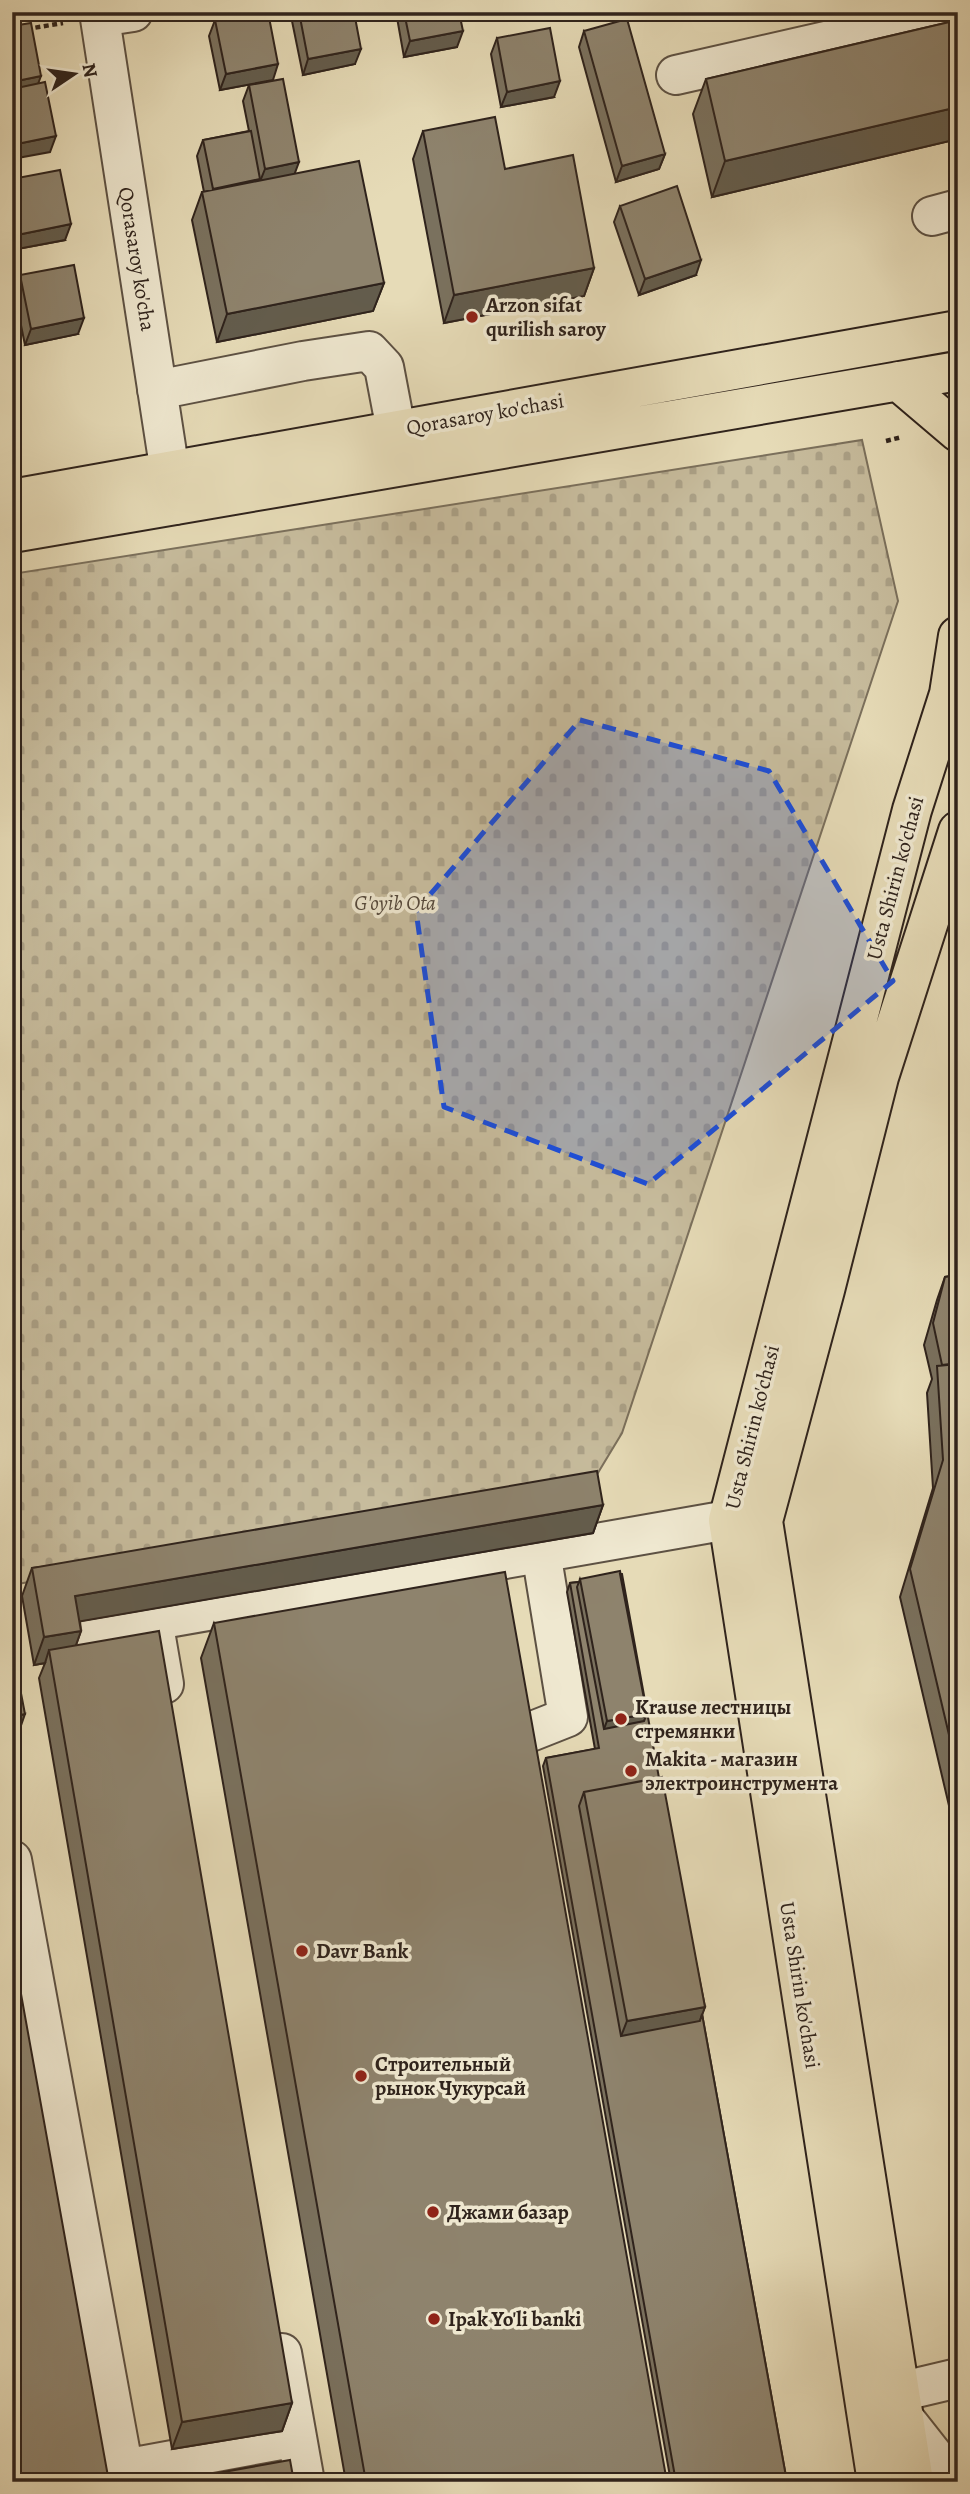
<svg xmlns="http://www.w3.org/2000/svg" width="970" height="2494" font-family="Alegreya,serif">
<defs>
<pattern id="cemetery-stones" width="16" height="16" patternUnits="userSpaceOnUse" patternTransform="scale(1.75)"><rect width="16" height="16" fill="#c7bc9d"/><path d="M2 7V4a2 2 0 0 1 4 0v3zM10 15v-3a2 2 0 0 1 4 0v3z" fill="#aba187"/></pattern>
</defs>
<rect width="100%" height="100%" fill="#e6dbb7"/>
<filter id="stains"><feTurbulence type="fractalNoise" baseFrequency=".00286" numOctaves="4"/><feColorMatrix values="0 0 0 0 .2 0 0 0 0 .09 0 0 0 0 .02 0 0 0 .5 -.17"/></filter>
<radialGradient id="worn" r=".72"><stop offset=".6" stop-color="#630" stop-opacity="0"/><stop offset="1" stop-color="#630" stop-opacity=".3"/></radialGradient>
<path fill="url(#cemetery-stones)" stroke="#7b705c" stroke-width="2" d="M862 440 898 601 622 1433 593 1481 12 1585V574Z"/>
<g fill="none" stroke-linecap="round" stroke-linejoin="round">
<g stroke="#5d5143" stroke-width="42">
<path id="minor" d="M99 12 175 505
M100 17 133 12
M676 75 953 12
M932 216 958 209
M157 390 303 361 369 351 384 367 396 430
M153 1620 164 1684
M82 1633 728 1520 759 1521
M515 1738 568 1717 541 1552
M12 1860 126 2482
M282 2353 305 2482
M899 2392 958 2378
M904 2418 945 2470 947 2482
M124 2469 297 2437"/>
</g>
<g stroke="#2f231c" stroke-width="42">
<path id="major" d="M898 381 958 432
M12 499 958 330
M12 533 958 371
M877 2482 728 1520 912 810 949 694 958 636
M914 2482 763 1521 825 1290 879 1077 958 831"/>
</g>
<path stroke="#2f231c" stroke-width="4.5" stroke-dasharray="5 3.5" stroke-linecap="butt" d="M27 29 63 23
M886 441 902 437"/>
<use href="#minor" stroke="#efe8d0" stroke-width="38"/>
<use href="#major" stroke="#e6dbb7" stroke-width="38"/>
</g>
<path fill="#7a715e" stroke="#2f231c" stroke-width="2" d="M295 12H354L355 64 303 75 292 21Z
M396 12H459L457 47 404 57Z
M215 20 273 80 220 90 209 36Z
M958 20V139L712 197 693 114 706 79Z
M584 31 665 154 659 169 616 182 579 47Z
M497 38 554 97 501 107 491 54Z
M249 85 295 174 384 283 373 311 217 342 192 220 202 192H204L197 156 203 140 249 131 243 101Z
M423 131 505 169 594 268 584 296 444 323 413 159Z
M12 179 65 240 12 250Z
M620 206 696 275 639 295 614 222Z
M20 275 78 334 25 345 14 291Z
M958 1275V1844L900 1597 933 1488 927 1393 932 1379 924 1345 937 1300 945 1277Z
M603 1505 593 1533 80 1621 81 1631 76 1645 292 2403 282 2431 172 2449 39 1678 45 1663 34 1665 22 1596 32 1568Z
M580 1579 659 1778 705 2007 702 2014 787 2482H671L543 1766 546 1758 595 1749 567 1592 570 1583 579 1582Z
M214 1623 667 2482H346L201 1658Z
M958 1867V1958L950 1890Z"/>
<path fill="#635c4c" stroke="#2f231c" stroke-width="2" d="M463 31 457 47 404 57 410 41Z
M361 49 355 64 303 75 308 59Z
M278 64 273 80 220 90 226 74Z
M41 76 35 92 12 97V82Z
M560 81 554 97 501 107 507 92Z
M958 107V139L712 197 725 161Z
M56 136 50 152 12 159V145Z
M665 154 659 169 616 182 622 166Z
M299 162 293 178 259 184 265 169Z
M260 179 255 195 207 205 213 189Z
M71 224 65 240 12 250 17 235Z
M701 260 696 275 639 295 645 279Z
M594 268 584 296 444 323 454 295Z
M384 283 373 311 217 342 227 314Z
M84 318 78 334 25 345 31 329Z
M603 1505 593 1533 65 1624 75 1596Z
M81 1631 71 1659 49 1650 45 1663 34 1665 44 1637Z
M25 1714 17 1737H12V1717Z
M647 1714 641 1729 601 1737 607 1721Z
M705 2007 697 2029 618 2044 627 2021Z
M292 2403 282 2431 172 2449 182 2422Z"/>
<path fill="#8e836d" stroke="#2f231c" stroke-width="2" d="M256 12H268L278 64 226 74 215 20Z
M299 12H354L361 49 308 59Z
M404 12H459L463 31 410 41Z
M627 19 665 154 622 166 584 31Z
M958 20V107L725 161 706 79Z
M31 23 41 76 12 82V26Z
M550 28 560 81 507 92 497 38Z
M283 79 299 162 265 169 249 85Z
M45 82 56 136 12 145V89Z
M495 117 505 169 573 155 594 268 454 295 423 131Z
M251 131 260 179 213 189 203 140Z
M359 161 384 283 227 314 202 192Z
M60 170 71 224 17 235 12 208V179Z
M677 186 701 260 645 279 620 206Z
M74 265 84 318 31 329 20 275Z
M958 1275V1363L942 1365 933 1323 945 1277Z
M958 1364V1773L910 1569 943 1460 937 1366Z
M597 1471 603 1505 75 1596 81 1631 44 1637 32 1568Z
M620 1571 647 1714 607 1721 580 1579Z
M505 1572 667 2482H366L214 1623Z
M620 1574H622L659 1778 584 1792 579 1806 621 2036 700 2021 702 2014 787 2482H676L546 1758 599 1748 570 1583 579 1582 577 1587 604 1729 644 1721 647 1714Z
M159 1631 292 2403 182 2422 49 1650Z
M12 1657H14L25 1714 12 1717Z
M662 1777 705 2007 627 2021 584 1792Z
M12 1944 109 2482H12Z
M290 2460 294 2482H180L179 2480Z"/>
<path fill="#1d4ed8" fill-opacity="0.2" stroke="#1d4ed8" stroke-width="5" stroke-dasharray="14 9" stroke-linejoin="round" d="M580 720 769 771 893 981 648 1184 444 1107 416 911Z"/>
<g fill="#8f2418" stroke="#efe8d0" stroke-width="2.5">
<circle cx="472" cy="317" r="7"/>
<circle cx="621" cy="1719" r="7"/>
<circle cx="631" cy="1771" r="7"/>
<circle cx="302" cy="1951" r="7"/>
<circle cx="361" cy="2076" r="7"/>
<circle cx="433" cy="2212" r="7"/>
<circle cx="434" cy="2319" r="7"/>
</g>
<g text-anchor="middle" stroke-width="7" stroke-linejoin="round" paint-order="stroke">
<g font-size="21" fill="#2f231c" stroke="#efe8d0">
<text transform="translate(137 259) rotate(81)" y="7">Qorasaroy ko'cha</text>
<text transform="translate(485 414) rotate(-10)" y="7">Qorasaroy ko'chasi</text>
<text transform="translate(895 878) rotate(-75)" y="7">Usta Shirin ko'chasi</text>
<text transform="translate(752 1427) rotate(-76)" y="7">Usta Shirin ko'chasi</text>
<text transform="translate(800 1985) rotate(81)" y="7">Usta Shirin ko'chasi</text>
</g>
<g font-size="21" font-weight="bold" fill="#2f231c" stroke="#efe8d0" text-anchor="start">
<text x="486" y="312">Arzon sifat<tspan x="486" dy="24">qurilish saroy</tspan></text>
<text x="635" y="1714">Krause лестницы<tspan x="635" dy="24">стремянки</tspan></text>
<text x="645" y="1766">Makita - магазин<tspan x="645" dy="24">электроинструмента</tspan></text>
<text x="316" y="1958">Davr Bank</text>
<text x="375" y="2071">Строительный<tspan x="375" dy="24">рынок Чукурсай</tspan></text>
<text x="447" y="2219">Джами базар</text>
<text x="448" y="2326">Ipak Yo'li banki</text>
</g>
<g font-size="21" font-style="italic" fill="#55493c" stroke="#efe8d0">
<text x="395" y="910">G'oyib Ota</text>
</g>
</g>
<rect width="970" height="2494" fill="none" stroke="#e6dbb7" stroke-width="42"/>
<rect x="14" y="14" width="942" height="2466" fill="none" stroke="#2f231c" stroke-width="3.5"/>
<rect x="21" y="21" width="928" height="2452" fill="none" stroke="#2f231c" stroke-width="2"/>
<g transform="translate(74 74) rotate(77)" stroke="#efe8d0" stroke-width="5" paint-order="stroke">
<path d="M0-5L12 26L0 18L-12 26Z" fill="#2f231c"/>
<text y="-10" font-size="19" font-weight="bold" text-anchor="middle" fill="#2f231c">N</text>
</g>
<rect width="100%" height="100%" filter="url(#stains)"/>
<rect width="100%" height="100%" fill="url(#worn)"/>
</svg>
